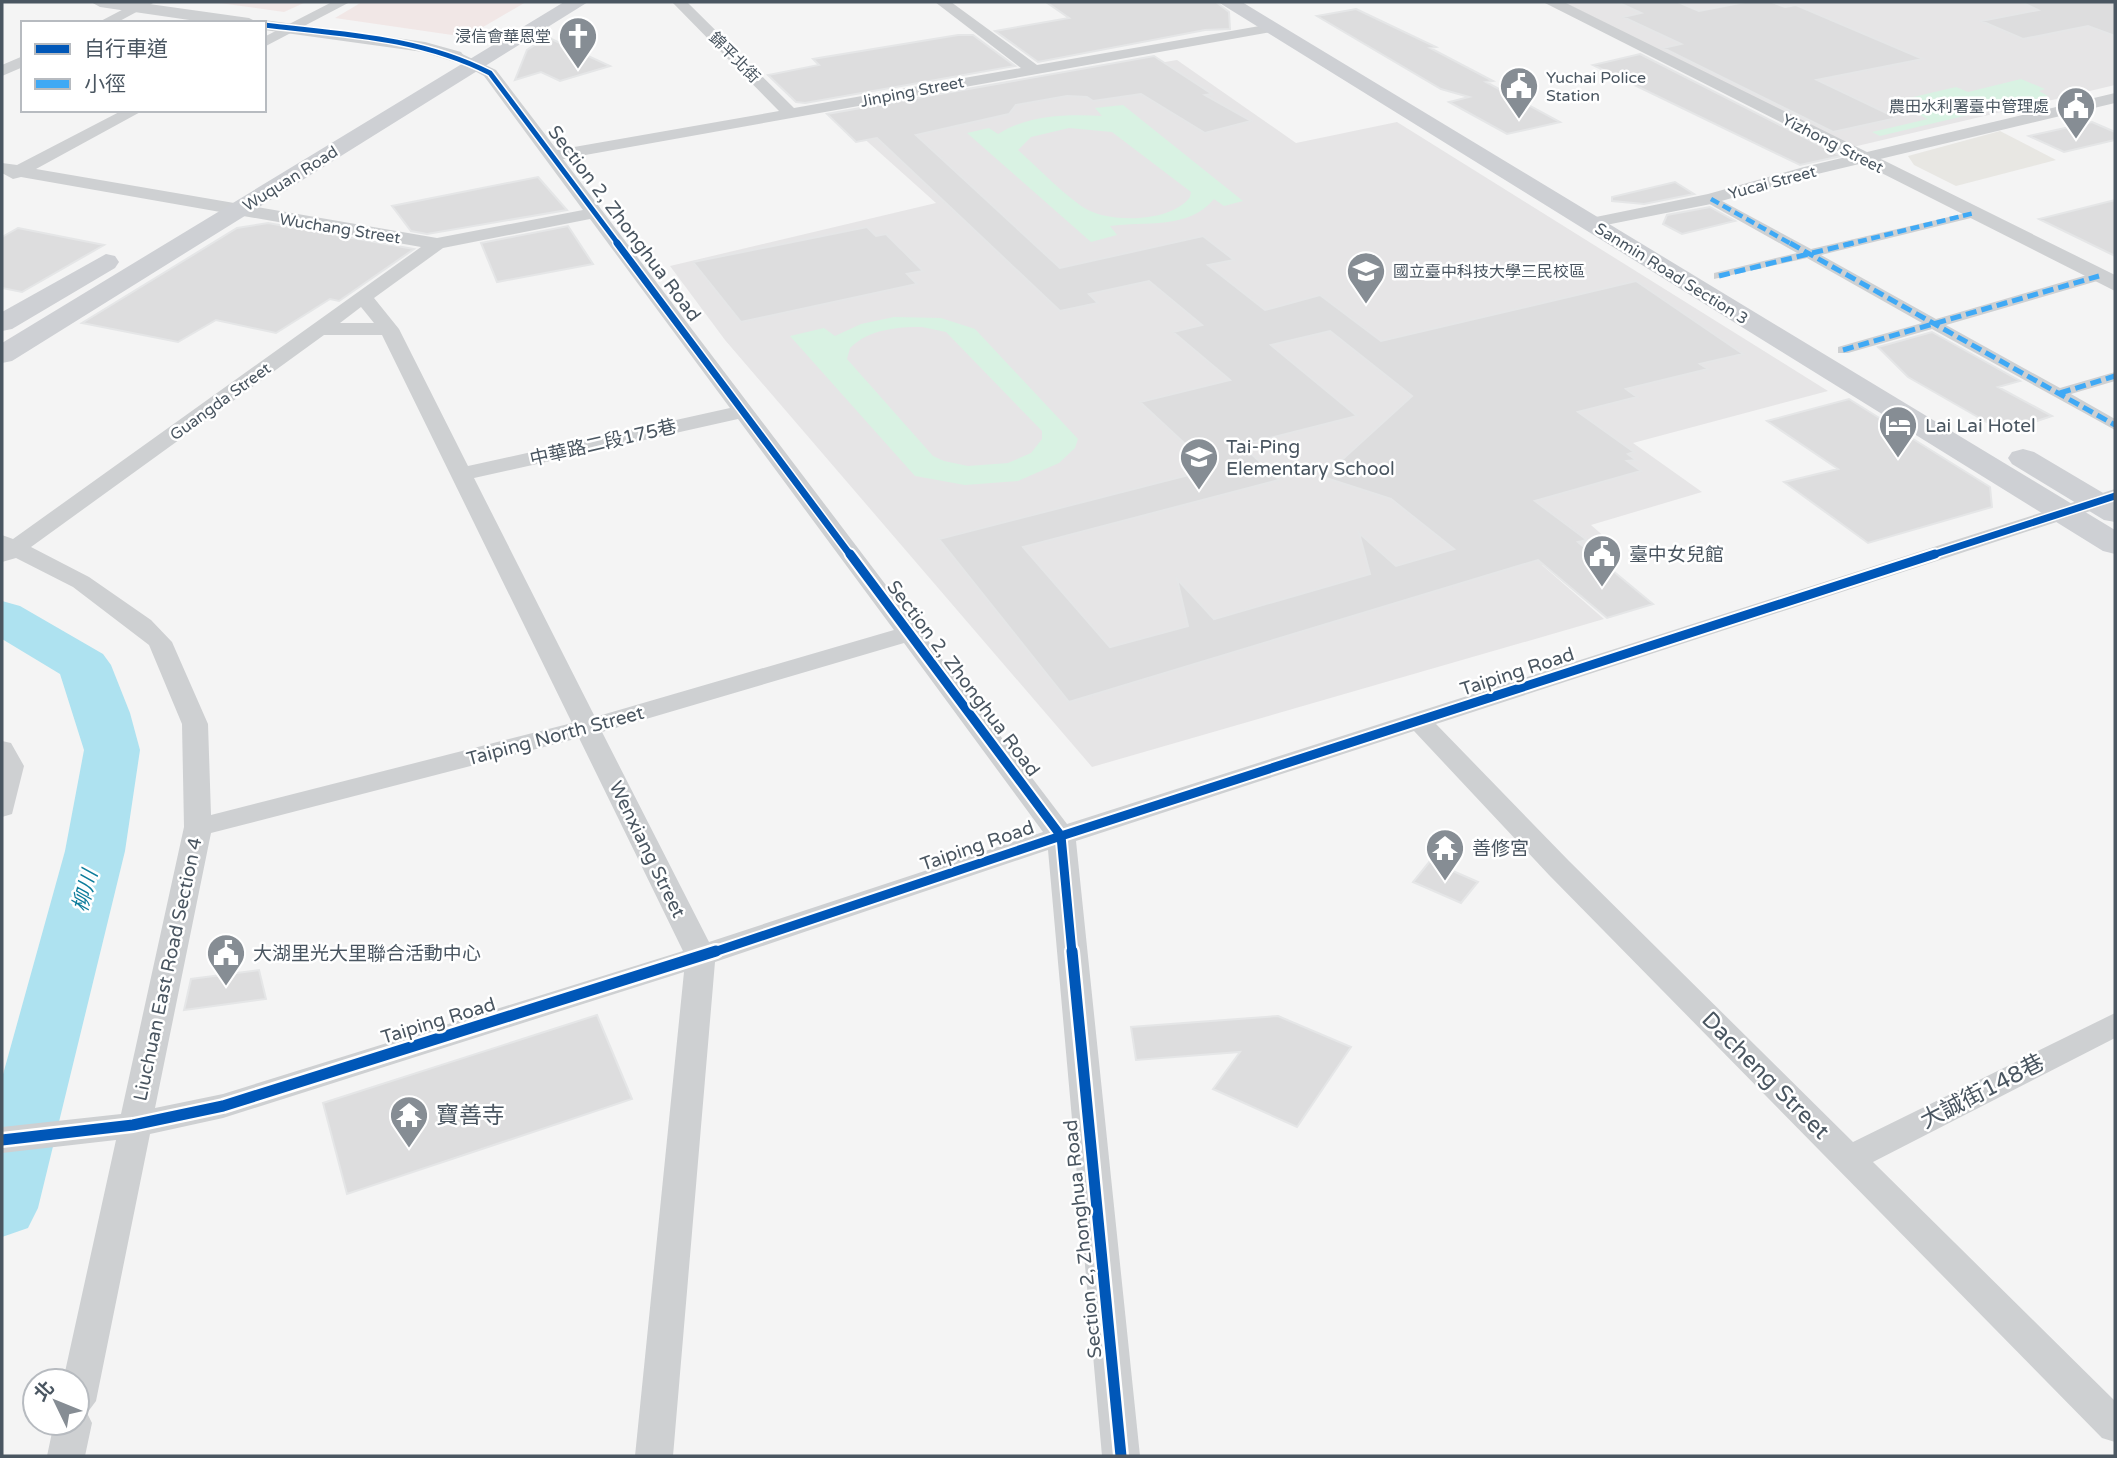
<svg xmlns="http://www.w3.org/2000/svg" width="2117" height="1458" font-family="'Varela Round','Noto Sans TC',sans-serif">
<rect width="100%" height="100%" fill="#f4f4f4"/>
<path fill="#e8e7e3" d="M2000 131 2056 160 1956 186 1914 165 1908 156Z"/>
<path fill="#e6e5e6" d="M1563 2H2115V85L1853 147Z
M1177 60 1296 143 1397 122 1828 391 1633 443 1702 492 1591 525 1615 546 1542 565 1604 619 1092 767 725 340 670 266 936 203 840 117Z"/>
<path fill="#f1e7e6" d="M212 2H306L284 12Z
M362 2H526L466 37 335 18Z"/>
<path fill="#d9f2e3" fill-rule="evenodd" d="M2021 79 2045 89 2039 91 2048 96 1880 136 1872 132 1928 119 1892 102 1956 87 1968 92Z
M1123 105 1243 201 1224 206 1214 199C1189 230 1145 221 1110 226L1117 235 1091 242 967 133 989 128 998 134C1028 115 1067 114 1102 116L1095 108ZM1069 128 1112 132 1191 192 1190 197C1172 222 1113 223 1088 210 1068 199 1036 166 1018 150L1031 137Z
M894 317 941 318 975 329 1078 439 1075 448 1059 463 1018 481 965 485 915 476 790 336 824 328 835 336 861 324ZM922 327 946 332 1042 431V439L1031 453 1008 463 968 466 944 461 933 456 847 359 850 348C869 329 897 327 922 327Z"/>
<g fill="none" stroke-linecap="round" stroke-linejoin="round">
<path fill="#aee2f0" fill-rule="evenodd" d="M2 601 20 606 103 654 111 665 130 713 140 750 125 851 38 1208 28 1228 2 1237V1078L65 851 84 750 60 674 2 639Z"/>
</g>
<path fill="#ddddde" stroke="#e5e6e7" stroke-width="2" fill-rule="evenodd" d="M1046 2H1216L1229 12 1230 29 1205 30 1038 62 995 31 1069 18Z
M1617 2H1678L1699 11 1745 2H1772L1785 7 1796 5 1923 59 1817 80 1897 118 1833 132 1663 48 1681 44 1623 17 1641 13Z
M2021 2H2115V36L2088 26 2023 39 1981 21 2038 10Z
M1356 9 1436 47 1430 48 1493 81 1486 82 1560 122 1507 134 1449 102 1469 97 1441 89 1317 16Z
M958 35H973L1015 66 805 103 796 102 768 75 819 65 813 59Z
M547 37 610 66 560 81 541 72 515 80 527 50Z
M1640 54 1841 156 1800 165 1593 65Z
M1154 56 1212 94 1205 95 1251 121 1205 133 1141 94 1093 101 1087 97 1067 96 1016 105 1009 114 916 135 1060 268 1203 236 1234 260 1208 265 1265 310 1320 295 1381 341 1636 281 1743 354 1700 364 1708 369 1626 389 1637 397 1578 412 1634 452 1628 454 1636 460 1627 461 1641 471 1535 501 1587 540 1578 542 1653 604 1607 618 1538 560 1069 702 939 539 1212 469 1140 402 1230 380 1173 332 1202 325 1149 281 1089 294 1098 303 1060 311 877 138 856 142 827 114ZM1330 331 1412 396 1323 477 1391 499 1454 549 1396 566 1359 533 1370 574 1214 619 1177 579 1188 626 1110 647 1023 547 1279 480 1242 445 1357 416 1271 345Z
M2092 122 2115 132V140L2064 152 2029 136Z
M538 177 567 210 427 234 411 231 392 206Z
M1675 182 1694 194 1644 204 1612 201V197Z
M2115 200V256L2039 219Z
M1710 207 1735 221 1682 234 1663 224 1667 215Z
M268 223 414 249 339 301 330 299 276 333 216 320 178 342 82 323 237 228Z
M568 226 593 264 497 282 481 243Z
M867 227 876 236 886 234 923 271 907 274 917 284 741 322 693 262Z
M18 228 104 245 22 292 2 288V237Z
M1932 332 2020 381 1998 387 2052 416 2004 432 1908 377 1878 347Z
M1849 399 1990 487 1992 507 1868 543 1784 482 1838 469 1767 421Z
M1430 861 1478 882 1461 903 1413 882Z
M259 970 266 999 184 1010 191 979Z
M597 1015 632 1099 347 1194 323 1103Z
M1278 1016 1351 1047 1297 1127 1213 1089 1240 1052 1136 1060 1131 1027Z"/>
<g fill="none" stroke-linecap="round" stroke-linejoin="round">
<path fill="#ced0d2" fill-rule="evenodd" d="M1711 195 1811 249 1979 210V216L1821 255 1936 319 2094 273H2104V279L1946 325 2060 388 2115 372V381L2071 394 2115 419V430L1932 329 1848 353H1838V347L1922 323 1807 258 1714 279V273L1797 253 1706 202V196Z"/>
<path fill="#ced0d2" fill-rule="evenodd" d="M137 2H155L116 23H97Z
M332 2H350L264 47V37Z
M672 2H687L794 108 1021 68 935 2H951L1037 65 1271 24 1278 28 1271 32 563 159 1067 824 2115 489V503L1436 724 1569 861 1853 1142 2115 1013V1038L1873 1162 2115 1401V1442L2102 1438 1549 875 1414 731 1076 841 1140 1456H1102L1048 850 715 962 673 1456H635L684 972 223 1118 150 1134 96 1401 87 1413 92 1423 85 1456H47L54 1423H77V1381H63L116 1140 2 1153V1127L121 1114 184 827 182 724 149 645 73 587 16 558 2 562V535L13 539 421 247 21 177 13 179 2 173V163L17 165 123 110H144L36 169 437 238 583 210 484 76 447 56 450 53H460L496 70 557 150 779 111ZM590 219 730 408 468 466 399 329 374 298 443 248ZM361 307 374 323H340ZM324 335H382L572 723 211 815 208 724 172 642 151 620 89 577 31 547ZM738 419 894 630 595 717 474 478ZM904 643 1043 832 709 942 602 732ZM579 738 683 951 223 1094 155 1108 211 833Z
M23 56V67L2 76V65Z
M2115 93V103L1809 176 1711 204 1591 228 1582 223 1591 218 1708 194 1804 167Z
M2 741 11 743 24 766 12 814 2 817Z"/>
<path fill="#ced0d2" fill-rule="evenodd" d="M91 2H135L249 18 257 22 264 20 425 42 461 52 464 56 455 62 423 52 264 30V23H210L100 7Z
M1543 2H1564L2115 275V291Z"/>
<path fill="#ced0d4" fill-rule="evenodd" d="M564 2H588L12 361 2 363V343Z
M1218 2H1242L2115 530V554L2103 551Z
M106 254 115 256 119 262 115 268 12 329 2 331V312Z
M2023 449 2034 452 2115 500V522L2104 520 2012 464 2008 458 2012 452Z"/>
<path stroke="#3fa9f5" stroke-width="4.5" stroke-dasharray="9 4.5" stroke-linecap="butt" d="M1711 199 1793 245
M1845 245 1974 213"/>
<path stroke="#3fa9f5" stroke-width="5" stroke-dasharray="11 5" stroke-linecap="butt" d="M1790 243 2115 425
M1719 276 1853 243
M1843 350 2099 276
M2060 393 2115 376"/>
<g stroke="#fff" stroke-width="8">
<path id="cycleway-far3" d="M264 25C341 34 420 37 490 73L619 245"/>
</g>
<g stroke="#fff" stroke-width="10">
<path id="cycleway-far2" d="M617 243 851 556
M1929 556 2115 496"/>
</g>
<g stroke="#fff" stroke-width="13">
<path id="cycleway-far1" d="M850 554 1061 836 1072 953
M711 953 1061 836 1935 554"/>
</g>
<g stroke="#fff" stroke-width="16">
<path id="cycleway" d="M1072 951 1121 1456
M2 1140 133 1125 223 1106 716 951"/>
</g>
<use href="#cycleway-far3" stroke="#0057b8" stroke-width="5"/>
<use href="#cycleway-far2" stroke="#0057b8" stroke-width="7"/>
<use href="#cycleway-far1" stroke="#0057b8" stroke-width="9"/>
<use href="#cycleway" stroke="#0057b8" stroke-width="11"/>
</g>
<defs>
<g id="church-pin" transform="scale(2.0125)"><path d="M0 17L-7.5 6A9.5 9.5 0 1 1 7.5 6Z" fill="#868d94" stroke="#fff"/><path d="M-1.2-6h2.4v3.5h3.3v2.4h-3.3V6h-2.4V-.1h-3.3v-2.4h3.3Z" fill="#fff"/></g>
<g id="civic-pin" transform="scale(2.0125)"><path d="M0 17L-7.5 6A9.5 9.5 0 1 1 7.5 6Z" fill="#868d94" stroke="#fff"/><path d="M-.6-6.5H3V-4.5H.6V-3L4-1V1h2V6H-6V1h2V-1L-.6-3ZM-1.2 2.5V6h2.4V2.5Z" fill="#fff"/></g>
<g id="university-pin" transform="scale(2.0125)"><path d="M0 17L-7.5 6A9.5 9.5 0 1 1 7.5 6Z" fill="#868d94" stroke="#fff"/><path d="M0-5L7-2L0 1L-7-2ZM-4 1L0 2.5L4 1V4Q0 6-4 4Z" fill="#fff"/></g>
<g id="hotel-pin" transform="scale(2.0125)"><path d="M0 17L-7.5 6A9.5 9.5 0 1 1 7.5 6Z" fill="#868d94" stroke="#fff"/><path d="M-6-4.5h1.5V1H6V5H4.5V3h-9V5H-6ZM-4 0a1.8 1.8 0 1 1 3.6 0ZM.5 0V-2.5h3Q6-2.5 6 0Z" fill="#fff"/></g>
<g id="school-pin" transform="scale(2.0125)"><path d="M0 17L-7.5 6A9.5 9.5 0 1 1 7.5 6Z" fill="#868d94" stroke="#fff"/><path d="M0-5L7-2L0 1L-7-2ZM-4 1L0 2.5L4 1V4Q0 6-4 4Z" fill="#fff"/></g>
<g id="temple-pin" transform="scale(2.0125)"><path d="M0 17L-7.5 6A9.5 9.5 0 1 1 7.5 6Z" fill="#868d94" stroke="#fff"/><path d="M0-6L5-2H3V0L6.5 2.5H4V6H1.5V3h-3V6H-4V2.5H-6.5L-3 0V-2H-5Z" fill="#fff"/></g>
</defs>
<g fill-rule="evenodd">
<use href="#church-pin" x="578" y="36"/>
<use href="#civic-pin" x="1519" y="86"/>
<use href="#civic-pin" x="2076" y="106"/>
<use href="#university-pin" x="1366" y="271"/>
<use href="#hotel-pin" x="1898" y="425"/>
<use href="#school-pin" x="1199" y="457"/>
<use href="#civic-pin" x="1602" y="554"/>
<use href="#temple-pin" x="1445" y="848"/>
<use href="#civic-pin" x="226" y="953"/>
<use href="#temple-pin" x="409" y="1115"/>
</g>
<g text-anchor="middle" stroke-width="5" stroke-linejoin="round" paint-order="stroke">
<g font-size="16" fill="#4a5661" stroke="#fff" text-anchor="end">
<text x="551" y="42">浸信會華恩堂</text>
<text x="1546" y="83" text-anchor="start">Yuchai Police<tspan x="1546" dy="18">Station</tspan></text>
<text x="2049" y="112">農田水利署臺中管理處</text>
<text x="1393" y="277" text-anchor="start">國立臺中科技大學三民校區</text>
</g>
<g font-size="16" fill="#4a5661" stroke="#fff">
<text transform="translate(735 57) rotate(45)" y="6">錦平北街</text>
<text transform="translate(912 91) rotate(-11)" y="6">Jinping Street</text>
<text transform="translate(1833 143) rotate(27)" y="6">Yizhong Street</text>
<text transform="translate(290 178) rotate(-32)" y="6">Wuquan Road</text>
<text transform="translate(1772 182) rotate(-15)" y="6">Yucai Street</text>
<text transform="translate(340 228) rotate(9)" y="6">Wuchang Street</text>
<text transform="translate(1672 273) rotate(32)" y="6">Sanmin Road Section 3</text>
<text transform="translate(220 401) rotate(-36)" y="6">Guangda Street</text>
</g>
<g font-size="19" fill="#4a5661" stroke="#fff">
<text transform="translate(625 223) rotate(53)" y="7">Section 2, Zhonghua Road</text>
<text transform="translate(603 442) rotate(-13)" y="7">中華路二段175巷</text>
<text transform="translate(1517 671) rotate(-18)" y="7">Taiping Road</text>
<text transform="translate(964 678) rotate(53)" y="7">Section 2, Zhonghua Road</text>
<text transform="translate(555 735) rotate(-15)" y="7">Taiping North Street</text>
<text transform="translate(977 845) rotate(-19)" y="7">Taiping Road</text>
<text transform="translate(648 849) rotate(64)" y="7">Wenxiang Street</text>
<text transform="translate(167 969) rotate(-78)" y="7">Liuchuan East Road Section 4</text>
<text transform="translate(438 1020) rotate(-17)" y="7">Taiping Road</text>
<text transform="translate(1082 1239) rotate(-96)" y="7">Section 2, Zhonghua Road</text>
</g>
<g font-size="19" fill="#4a5661" stroke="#fff" text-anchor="start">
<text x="1925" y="432">Lai Lai Hotel</text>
<text x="1226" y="453">Tai-Ping<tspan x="1226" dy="22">Elementary School</tspan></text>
<text x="1629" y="561">臺中女兒館</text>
<text x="1472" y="855">善修宮</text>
<text x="253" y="960">大湖里光大里聯合活動中心</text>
</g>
<g font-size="21" font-style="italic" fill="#0c7c9b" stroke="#fff">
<text transform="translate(85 891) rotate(-75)" y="7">柳川</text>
</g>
<g font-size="23" fill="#4a5661" stroke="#fff">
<text transform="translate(1766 1075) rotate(45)" y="8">Dacheng Street</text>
<text transform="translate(1982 1091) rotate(-27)" y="8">大誠街148巷</text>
</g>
<g font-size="23" fill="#4a5661" stroke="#fff" text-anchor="start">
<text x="436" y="1123">寶善寺</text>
</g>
</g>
<rect width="2117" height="1458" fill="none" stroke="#4a5661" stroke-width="7"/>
<rect x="21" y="21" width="245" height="91" fill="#ffffff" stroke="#b7bbc0" stroke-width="2"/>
<rect x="35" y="44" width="35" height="10" fill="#0057b8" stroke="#b7bbc0" stroke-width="2"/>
<text x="84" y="56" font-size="21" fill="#4a5661">自行車道</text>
<rect x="35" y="79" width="35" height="10" fill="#3fa9f5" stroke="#b7bbc0" stroke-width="2"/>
<text x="84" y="91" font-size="21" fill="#4a5661">小徑</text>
<g transform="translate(56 1402) rotate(313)"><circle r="33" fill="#ffffff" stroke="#b7bbc0" stroke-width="2"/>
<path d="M0-5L12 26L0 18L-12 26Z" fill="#868d94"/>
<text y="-10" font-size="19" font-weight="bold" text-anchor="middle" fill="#4a5661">北</text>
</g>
</svg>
